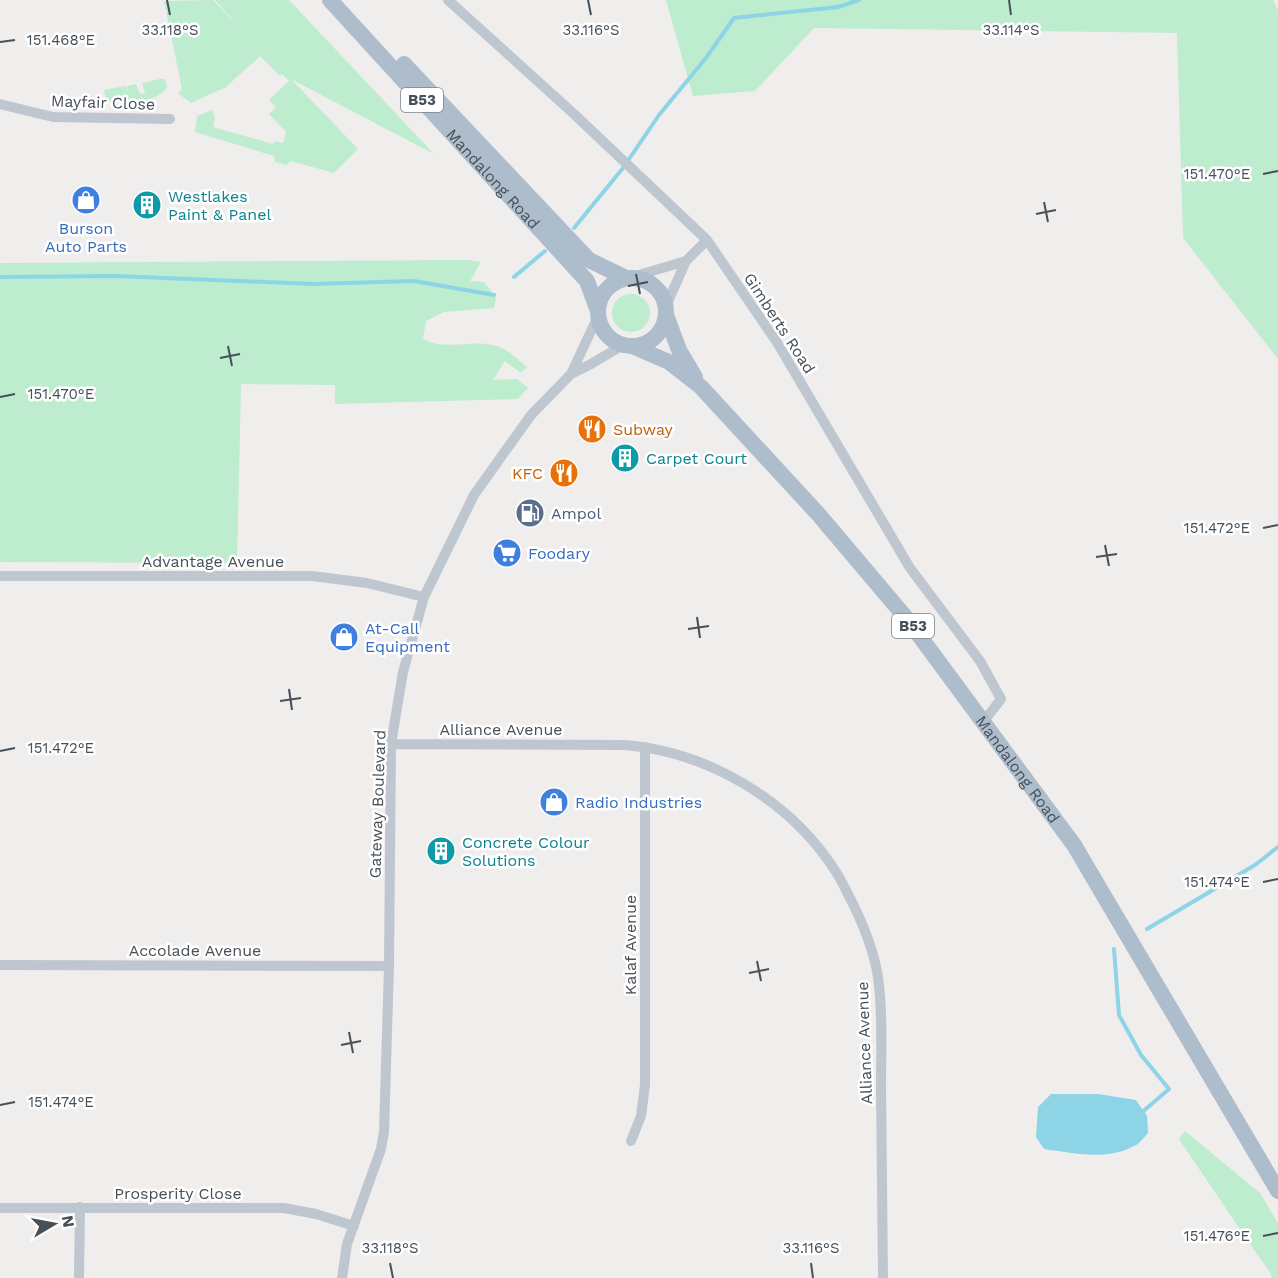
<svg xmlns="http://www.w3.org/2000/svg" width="1278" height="1278" font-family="'Work Sans',sans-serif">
<rect width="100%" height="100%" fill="#f0eded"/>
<path fill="#bdeccf" d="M213 0 240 28 215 0H289L434 154 291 79 358 149 334 173 291 161 286 165 275 162 274 156 195 132 197 116 212 110 215 118 213 127 273 144 275 141 283 143 286 132 269 114 276 107 269 100 289 81 282 74 280 76 260 56 226 87 191 103 178 93 182 89 164 1Z
M666 0H1273L1278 10V359L1183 238 1177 33 814 28 755 91 693 96Z
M160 79H165L167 87C156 105 124 102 106 102L104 90 125 86 128 90 127 86 136 84 140 94 145 93 142 83Z
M467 260 481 262 470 281 484 282 496 297 494 308 444 312 426 321 423 339C448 351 467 340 492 345 506 347 516 358 527 367L521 373 505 361 493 380 517 379 528 388 518 399 335 404V385L241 384 237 563 0 562V263Z
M612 313a19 19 0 1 1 38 0a19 19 0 1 1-38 0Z
M1185 1131 1260 1193 1278 1223V1278H1272L1270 1272 1252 1247 1179 1139Z"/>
<path fill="#8dd4e6" d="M1051 1094H1098L1136 1100 1147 1116 1148 1133C1144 1137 1140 1144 1134 1146 1107 1161 1073 1153 1044 1149L1036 1137 1038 1107Z"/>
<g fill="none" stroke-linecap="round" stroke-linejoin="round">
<path stroke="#8dd4e6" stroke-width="4" d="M574 228 623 168 659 115 706 58 734 18 838 7 859 0
M0 277 116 276 313 284 414 281 494 295
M514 277 545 251
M1147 929 1255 865 1278 847
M1114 949 1119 1015 1141 1055 1169 1089 1140 1114"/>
<path stroke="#bec7cf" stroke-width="10" d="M448 0 574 114 707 240 778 344 910 568 980 661 1001 699 984 721
M0 104 53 117 170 119
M632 277 686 261
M666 306 686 261 707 240
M571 374 598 316
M0 576H312L367 583 424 597
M391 744 625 745C709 752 791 801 836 872 842 881 846 891 851 900 863 924 874 951 878 977 883 1013 881 1051 881 1087 882 1150 882 1214 883 1278
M0 965 389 966
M631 1141 641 1116 645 1085V747
M0 1208H284L316 1214 354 1226
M79 1278 80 1207
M342 1278 347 1244 381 1149 384 1132 389 966 391 744 403 672 424 597 474 495 531 415 571 374 591 364 623 345"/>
<g stroke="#aebdcb" stroke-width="16">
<path id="s1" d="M330 0 587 281 598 311"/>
<path d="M404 64 589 260 626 278"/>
<circle cx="632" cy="312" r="34"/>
<path d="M666 315 679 350 695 377"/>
<path id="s2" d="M632 346 669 362 701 387 819 515 907 619 1074 845 1278 1191"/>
</g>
</g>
<path fill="none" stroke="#465059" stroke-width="2" d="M167 0 170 15M588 0 591 15M1009 0 1011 15M0 42 15 40M1263 174 1278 171M1044 202 1048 222M1036 214 1056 210M636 274 640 294M628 286 648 282M228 346 232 366M220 358 240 354M0 397 15 394M1263 528 1278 525M1105 545 1109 566M1096 557 1117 554M697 617 700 638M688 629 709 626M289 689 292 710M280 701 301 698M0 751 15 748M1263 882 1278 879M757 961 761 981M749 973 769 969M349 1032 353 1053M341 1045 361 1041M0 1105 15 1102M1263 1236 1278 1233M390 1263 393 1278M811 1263 813 1278"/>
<defs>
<g id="shop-disc" transform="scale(1.5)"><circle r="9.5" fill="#3f7fe0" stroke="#fff"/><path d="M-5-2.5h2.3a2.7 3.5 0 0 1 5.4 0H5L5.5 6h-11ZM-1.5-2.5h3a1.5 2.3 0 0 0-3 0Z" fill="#fff"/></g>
<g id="building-disc" transform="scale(1.5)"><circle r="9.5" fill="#0f9aa8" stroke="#fff"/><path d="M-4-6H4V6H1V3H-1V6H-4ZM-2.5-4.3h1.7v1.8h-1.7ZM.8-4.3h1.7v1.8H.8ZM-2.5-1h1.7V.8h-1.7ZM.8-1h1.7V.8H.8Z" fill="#fff"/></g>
<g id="restaurant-disc" transform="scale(1.5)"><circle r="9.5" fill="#e8710a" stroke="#fff"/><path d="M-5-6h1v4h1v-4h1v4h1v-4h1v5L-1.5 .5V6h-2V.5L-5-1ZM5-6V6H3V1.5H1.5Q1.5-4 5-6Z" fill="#fff"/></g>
<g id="fuel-disc" transform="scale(1.5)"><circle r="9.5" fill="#5c6f8a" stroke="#fff"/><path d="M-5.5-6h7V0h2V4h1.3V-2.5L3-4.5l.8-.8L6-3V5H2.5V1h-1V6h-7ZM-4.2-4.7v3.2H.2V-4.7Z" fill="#fff"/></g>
<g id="supermarket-disc" transform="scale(1.5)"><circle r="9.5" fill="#3f7fe0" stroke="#fff"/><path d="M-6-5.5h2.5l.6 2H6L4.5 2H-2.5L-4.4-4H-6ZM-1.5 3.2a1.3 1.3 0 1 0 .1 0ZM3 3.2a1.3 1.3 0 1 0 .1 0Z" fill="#fff"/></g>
</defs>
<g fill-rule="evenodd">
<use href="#shop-disc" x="86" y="200"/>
<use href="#building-disc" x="147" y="205"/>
<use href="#restaurant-disc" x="592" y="429"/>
<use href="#building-disc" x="625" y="458"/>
<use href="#restaurant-disc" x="564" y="473"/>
<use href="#fuel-disc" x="530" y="513"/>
<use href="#supermarket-disc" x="507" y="553"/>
<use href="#shop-disc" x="344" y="637"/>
<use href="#shop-disc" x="554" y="802"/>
<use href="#building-disc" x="441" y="851"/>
</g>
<g text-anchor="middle" stroke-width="5" stroke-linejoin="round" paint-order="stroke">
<g fill="#fff" stroke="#7e848b" stroke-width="1.5">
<rect x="401" y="88" width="42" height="24" rx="4.5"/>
<rect x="892" y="614" width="42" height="24" rx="4.5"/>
</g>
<g font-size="15" font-weight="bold" fill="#465059">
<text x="422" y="105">B53</text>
<text x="913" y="631">B53</text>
</g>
<g font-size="16" fill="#465059" stroke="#fff">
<text transform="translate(103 102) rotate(2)" y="6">Mayfair Close</text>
<text dy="6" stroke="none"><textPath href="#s1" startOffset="242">Mandalong Road</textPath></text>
<text transform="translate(780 323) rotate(57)" y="6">Gimberts Road</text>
<text x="213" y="567">Advantage Avenue</text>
<text x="501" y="735">Alliance Avenue</text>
<text dy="6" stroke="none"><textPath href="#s2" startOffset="578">Mandalong Road</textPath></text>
<text transform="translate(377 804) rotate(-88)" y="6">Gateway Boulevard</text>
<text transform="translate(630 945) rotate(-90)" y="6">Kalaf Avenue</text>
<text x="195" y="956">Accolade Avenue</text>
<text transform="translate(864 1043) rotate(-92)" y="6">Alliance Avenue</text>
<text x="178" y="1199">Prosperity Close</text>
</g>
<g font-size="16" fill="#0d838f" stroke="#fff" text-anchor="start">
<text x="168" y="202">Westlakes<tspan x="168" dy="18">Paint &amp; Panel</tspan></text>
<text x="646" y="464">Carpet Court</text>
<text x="462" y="848">Concrete Colour<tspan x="462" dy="18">Solutions</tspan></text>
</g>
<g font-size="16" fill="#366cbe" stroke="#fff" text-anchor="start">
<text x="86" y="234" text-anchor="middle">Burson<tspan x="86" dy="18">Auto Parts</tspan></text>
<text x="528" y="559">Foodary</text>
<text x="365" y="634">At-Call<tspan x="365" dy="18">Equipment</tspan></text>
<text x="575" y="808">Radio Industries</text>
</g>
<g font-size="16" fill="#c56008" stroke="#fff" text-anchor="start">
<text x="613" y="435">Subway</text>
<text x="543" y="479" text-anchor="end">KFC</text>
</g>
<g font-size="16" fill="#4e5e75" stroke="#fff" text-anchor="start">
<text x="551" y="519">Ampol</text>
</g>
</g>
<g font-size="15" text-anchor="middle" fill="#465059" stroke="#fff" stroke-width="5" stroke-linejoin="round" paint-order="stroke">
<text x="170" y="35">33.118°S</text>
<text x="591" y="35">33.116°S</text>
<text x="1011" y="35">33.114°S</text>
<text x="61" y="45">151.468°E</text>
<text x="1217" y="179">151.470°E</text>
<text x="61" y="399">151.470°E</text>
<text x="1217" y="533">151.472°E</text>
<text x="61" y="753">151.472°E</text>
<text x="1217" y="887">151.474°E</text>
<text x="61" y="1107">151.474°E</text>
<text x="1217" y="1241">151.476°E</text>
<text x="390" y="1253">33.118°S</text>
<text x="811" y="1253">33.116°S</text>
</g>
<g transform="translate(54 1224) rotate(80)" stroke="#ffffff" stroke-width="4.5" paint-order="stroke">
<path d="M0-4.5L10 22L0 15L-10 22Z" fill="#465059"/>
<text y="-9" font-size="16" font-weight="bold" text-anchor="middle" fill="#465059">N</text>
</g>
</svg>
